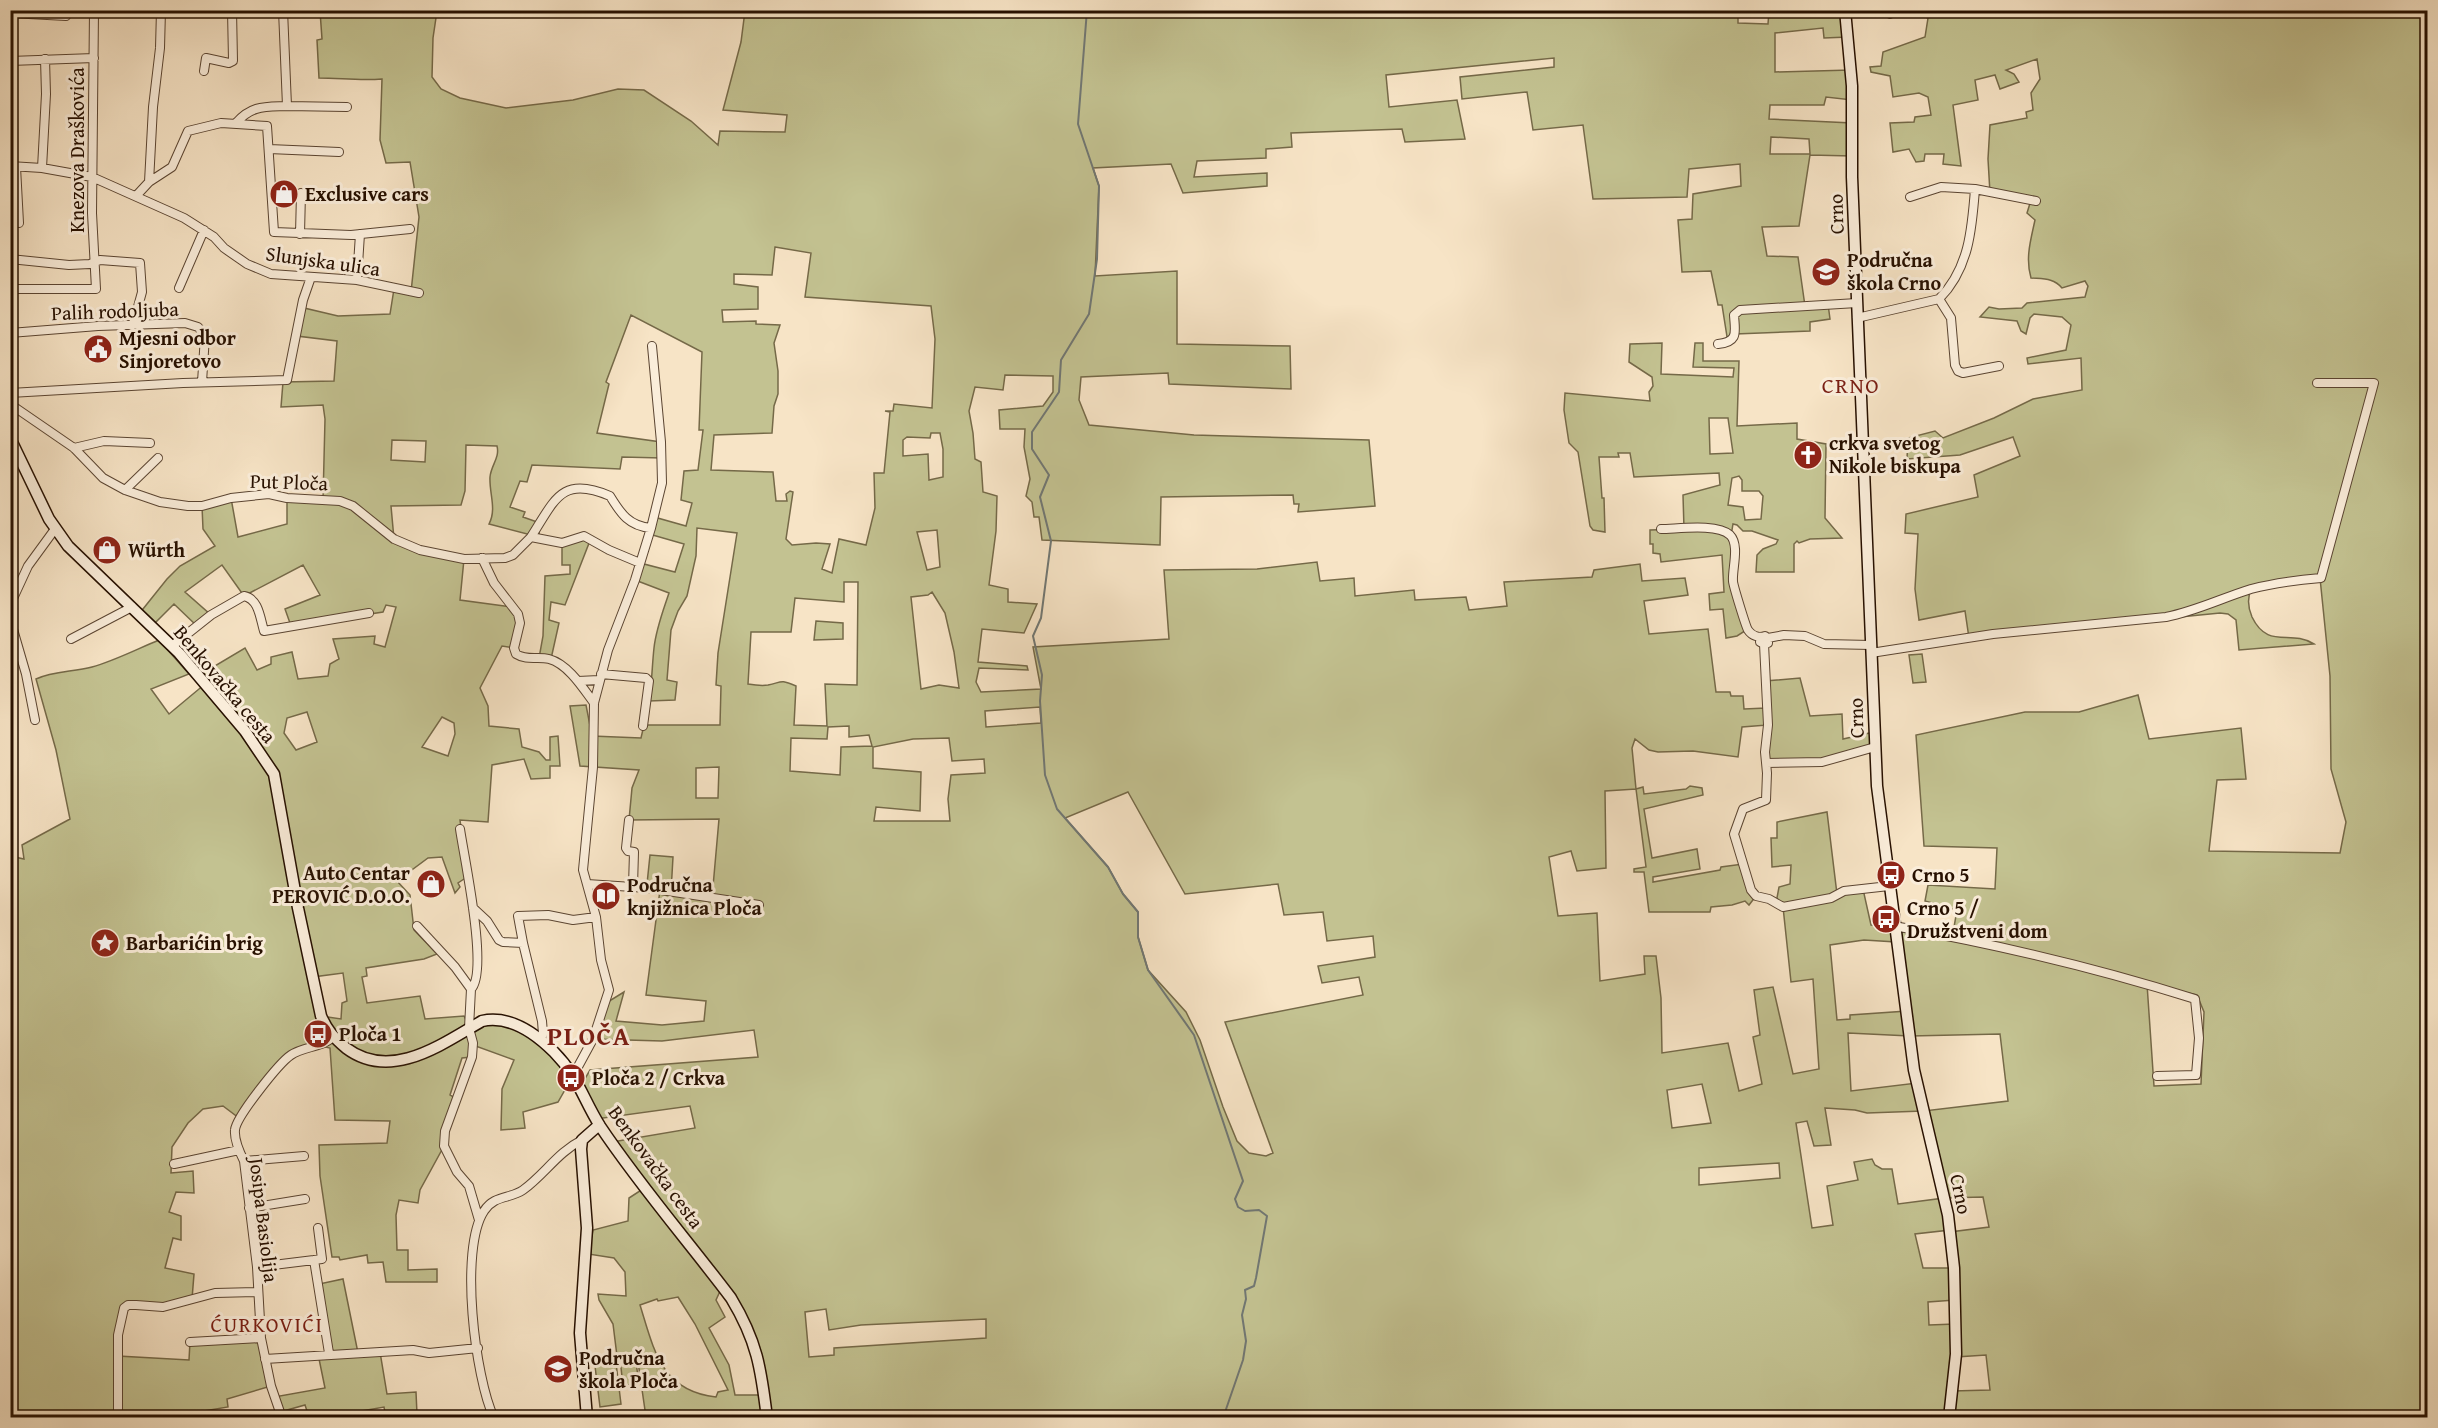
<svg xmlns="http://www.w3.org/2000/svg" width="2438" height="1428" font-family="'Gentium Book Plus',serif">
<rect width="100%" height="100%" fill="#f7e4c6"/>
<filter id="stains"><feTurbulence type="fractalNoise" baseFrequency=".00333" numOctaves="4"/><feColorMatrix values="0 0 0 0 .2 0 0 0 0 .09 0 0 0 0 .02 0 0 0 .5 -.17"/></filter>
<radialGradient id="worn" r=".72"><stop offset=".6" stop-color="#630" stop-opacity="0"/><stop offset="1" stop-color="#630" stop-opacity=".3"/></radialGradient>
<path fill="#c3c291" stroke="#756948" stroke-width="1.5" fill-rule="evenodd" d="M1598 10V14L1628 15 1629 10H1738V23L1768 24 1769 11H1845L1848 37 1824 38 1823 28 1775 33V72L1851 70 1852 100 1826 97 1824 105H1770L1769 119 1852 123V156L1810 155 1799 226 1762 227 1767 256 1798 257 1805 306 1828 304 1830 319 1810 322V331L1735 334 1728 343 1722 305H1718L1711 271 1682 272 1678 220 1692 219 1693 194 1741 186 1740 164 1689 169 1687 197 1593 199 1583 125 1533 130 1527 92 1462 99 1460 77 1554 67V58L1386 75 1389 107 1457 100 1465 139 1405 142 1402 129 1291 133 1292 147 1266 149V158L1197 161 1194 177 1267 173V186L1183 193 1171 164 1093 168 1099 186 1095 276 1177 271V344L1290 346 1291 389 1169 384 1168 373 1081 377 1079 400 1089 425 1194 435 1369 440 1375 506 1298 512 1299 504H1294L1293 495 1161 497 1160 545 1042 540 1039 517H1034L1032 502 1026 496 1030 479 1024 447 1025 429H1000L999 410 1043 406 1053 392V376L1005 375 1003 390 975 387 969 411 973 433 975 459 981 462 983 492 997 496 996 531 989 585 1008 589V602L1037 604 1024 633 982 629 978 662 1027 666 1028 670 979 668 976 682 981 692 1041 689 1033 647 1169 639 1164 570 1257 569 1317 562 1320 581 1354 578 1355 596 1414 590 1415 600 1466 597 1469 610 1507 606 1504 582 1592 577 1594 570 1640 564 1642 581 1685 578 1688 595 1644 601 1649 634 1708 629 1716 692H1730L1731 696H1743L1744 709 1766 708 1765 681 1800 678 1810 716 1842 714 1843 739 1874 732 1875 747 1822 762 1766 763 1767 725 1742 727 1738 757 1693 751 1658 752 1649 750 1635 739 1632 748 1636 789 1643 787 1644 794 1686 789 1690 786 1702 788 1703 795 1644 809 1652 858 1697 849 1700 869 1653 877V882L1720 870 1721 867 1743 864 1756 896 1749 905 1745 901 1732 905 1711 907 1710 912H1649L1644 872H1634V869L1646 867 1636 789 1605 791 1606 868 1577 871 1571 851 1549 857 1558 916 1597 913 1600 981 1645 974 1644 956H1656L1661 998 1662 1053 1728 1043 1739 1091 1762 1084 1753 1037 1760 1035 1754 990 1773 987 1793 1074 1819 1069 1813 979 1791 982 1783 907 1776 903 1779 887 1790 884 1791 865 1772 867 1771 838H1777V822L1827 812 1837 894 1863 889 1871 925 1953 933 1957 910 1925 901 1928 885 1995 889 1997 848 1924 846 1916 735 2025 712H2079L2138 695 2149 739 2241 728 2246 779 2217 780 2209 851 2340 853 2346 822 2331 769 2330 676 2320 578 2251 589C2247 599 2248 608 2252 617 2268 650 2290 629 2314 644L2239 650 2236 620 2228 614 2220 613 1969 638 1965 611 1919 620 1915 589 1918 534 1905 533 1906 514 1978 497 1974 475 2020 456 2013 437 1960 455 1907 459 1908 438 1935 431 1943 438 1994 418 2033 399 2082 390 2081 358 2028 364 2027 358 2066 350 2071 325 2062 317 2034 314 2030 318 2026 334 2021 331 2017 321 1980 317 1989 307 1999 309 2022 308 2027 303 2085 297 2088 286 2085 281 2062 288C2054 278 2044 279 2031 278 2025 258 2031 239 2035 220L2027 213 2031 200 1990 193 1988 159 1990 125 2027 118 2026 112 2033 110 2031 93 2040 79 2037 59 2006 70 2014 74 2019 82 2000 89 1995 75 1975 80 1978 100 1953 105 1961 166 1943 164 1944 154H1925L1924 161 1916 162 1909 149 1893 152 1890 123 1914 122 1915 117 1931 115 1928 97 1919 93 1893 97 1890 76 1871 72 1870 67 1881 66 1883 52 1925 37 1928 18 1916 14V11H2427V1417L690 1418 689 1416 646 1417 637 1355 617 1356 613 1324 599 1300 598 1294 626 1296 625 1272 614 1258 588 1254 593 1230 628 1221 629 1198 646 1187 612 1142 695 1128 690 1106 596 1119 583 1082 590 1070 758 1057 754 1030 662 1041 593 1039 606 1003 624 992 616 1021 662 1025 704 1021 706 1001 646 995 660 890 647 884 650 855 673 857 671 892 712 898 719 819 629 820 632 788 639 770 580 766 570 706 586 705 592 736 641 738 644 725H720L721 686 716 685 718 653 737 533 697 528 696 556 687 596 678 611 671 630 667 680 677 682 675 700 649 701C652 683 652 666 654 648 656 629 663 611 669 593L635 580 640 563 675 572 684 544 649 534 654 517 686 526 692 503 681 500 684 471 698 470 703 430H699L702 352 631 315 606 382 609 384 597 433 661 442 662 458 622 457 620 469 532 465 527 482 520 481 510 507 525 512 523 517 540 523 539 535 561 541 591 538 565 605 551 602 549 620 559 623 551 659 539 658 543 636 545 576 570 574V565H562V543L489 524C497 509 489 493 490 477 491 465 500 458 497 446L466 445 465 491 461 505 391 506 394 539 464 559 460 600 512 607 518 614 514 648 502 646 480 688 488 706 489 726 519 729 522 747 539 752 546 760H550V737L558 736 560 766H550V778L531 779 524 759 492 765 488 822 460 820 467 877 458 883 460 887 455 893 442 857 428 858 397 881 410 895 414 930 437 954 424 959 366 968 367 976 362 977 367 1003 420 996 425 1019 464 1016 470 1028 482 1021 518 1025 574 1074 558 1102 523 1112 525 1128 501 1130 502 1089 514 1060 473 1045 472 1057 462 1058 450 1095 457 1099 444 1146 420 1190 418 1203 399 1200 396 1215 397 1250H408V1270L437 1269V1282H386L383 1262 368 1263 367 1255 340 1260 339 1257H332L320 1176 319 1145 387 1143 390 1121 335 1120 330 1048 317 1045 292 1054 239 1118 223 1106 203 1109 188 1123 172 1147 171 1173 193 1171 194 1193 176 1192 169 1212 181 1216V1240L173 1238 165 1268 194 1274 192 1299 124 1309 118 1356 189 1360 190 1342 261 1338 271 1386 227 1399 228 1407 168 1417H11L10 856 24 859 22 845 70 819 56 750 36 679C53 671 73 672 92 667 114 661 137 649 159 640L189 674 151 689 169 714 205 684 198 676 245 648 257 670 271 664V657L292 652 298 679 328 676 330 664 339 659 333 639 375 636 374 644 385 647 396 607 386 605 383 612 291 626 285 609 320 595 303 565 244 596 222 565 185 592 211 615 197 626 174 604 152 626 139 614 167 579 180 566 215 546 203 529 202 506 231 498 238 537 287 524V498L323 500 325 419 323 405 281 407 283 382 334 381 337 341 297 336 304 308 338 316 390 314 394 289 411 292 419 217 410 162 386 163 380 140 382 79C360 81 340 78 319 78L317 40 322 39 320 11H437L433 38 432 77 441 89 460 98 506 108 573 100 618 89 644 90 691 121 718 145 720 131 785 132 787 115 723 110 741 42 745 11ZM1771 137 1809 139 1810 154H1770ZM775 247 811 253 805 297 931 306 935 339 932 408 894 404 893 411H885L890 412 884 473H874L875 508 866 545 839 539 832 573 822 569 830 544 816 543 792 545 786 539 793 492 790 491 786 494 787 501H776L773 472 711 470 714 435 772 433 774 406 778 394V371L774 343 780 325 756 324V321L723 322 722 310 758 309V287L734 284V274L772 275ZM931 433H940L943 449V477L929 480 928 454 903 456V440L907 437 930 438ZM392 440 426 441 425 462 391 460ZM937 530 940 567 927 570 917 532ZM844 582H858L857 685 825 684 827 726 794 725 796 686C779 679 783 682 768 685 762 686 754 685 748 684L751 632H791L795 598 844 602ZM932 592 945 613 954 652 959 688 939 685 921 689 911 597 928 595ZM1040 707 1041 723 986 727 985 711ZM307 712 317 742 296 750 284 733 287 718ZM442 717 454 723 455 734 448 756 422 747ZM849 726V737L869 735 872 746 841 747 840 775 790 771 791 738 827 739 828 727ZM949 738 952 761 984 759 985 773 951 775 948 799 950 821H874L876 807 920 811 921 772 873 768V747L913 739ZM719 767 718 798H696V768ZM1128 792 1185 894 1278 884 1284 915 1323 912 1327 941 1373 936 1375 957 1318 966 1322 983 1359 977 1363 995 1225 1022 1273 1153 1266 1156 1249 1153 1237 1141 1223 1107 1200 1040 1186 1012 1148 970 1138 937V912L1123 894 1108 867 1065 818ZM1864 940 1896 942 1907 1011 1850 1015V1019L1837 1020 1830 945ZM343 973 347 1001 342 1003 341 1019 321 1016 313 977ZM2147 984 2197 995 2204 1012 2201 1084 2154 1086ZM1848 1033 1910 1036 2000 1034 2008 1101 1924 1111 1917 1083 1851 1091ZM1702 1084 1711 1123 1672 1128 1667 1090ZM1825 1108 1855 1110 1867 1113 1923 1111 1944 1198 1898 1204 1892 1169H1882L1875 1165 1872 1159 1854 1162 1858 1180 1827 1186 1833 1225 1812 1228 1796 1123 1807 1121 1814 1146 1831 1145ZM1779 1163 1780 1178 1699 1185V1168ZM1983 1197 1989 1227 1950 1232 1954 1268H1923L1915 1234 1950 1230 1944 1198ZM722 1287 756 1349 764 1395H735L729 1365 709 1328 725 1317 716 1300ZM678 1297 695 1324 728 1390 718 1392 716 1397C661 1391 654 1350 640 1305L657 1299 658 1301ZM1955 1300V1324L1929 1325 1928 1302ZM826 1309 829 1330 861 1325 986 1319V1338L834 1348V1355L809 1357 805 1312ZM1986 1355 1990 1390 1952 1391 1956 1357Z
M1662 343 1661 374 1733 377 1734 368 1693 367 1695 343H1703V361H1739L1737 426 1797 423V439L1826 444 1825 518 1842 538 1810 539 1799 543 1797 541 1794 544V572H1756L1757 555 1763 549 1776 544 1778 540 1752 531H1743L1737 525 1733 524 1731 536 1734 545 1732 584 1748 629 1737 636 1726 638 1723 609 1710 610 1709 594 1724 592 1722 555 1661 562 1660 554 1653 553V544H1650V530L1684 529 1683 495 1720 485 1719 473 1634 477 1630 453H1618L1619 457H1599L1602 498H1604L1605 532 1593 530 1590 526 1578 452 1569 443 1564 410 1565 393 1650 401 1649 392 1653 386 1652 377 1629 362 1630 344ZM1709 418H1728L1733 453 1710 454ZM1739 476 1742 480V491H1759L1763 496 1761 519 1745 520 1743 507 1728 505 1732 478Z
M816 621 843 623V639L814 640Z
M1922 654 1926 682 1913 683 1909 655Z
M343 1279 358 1353 380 1352 387 1394 416 1392 417 1414 386 1417 384 1407 356 1412 352 1417H309L305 1405 280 1412 274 1397 325 1388 318 1354 329 1353 319 1284Z
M635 1356 639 1383 623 1386 620 1358Z
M616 1363 621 1404 600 1407 595 1366Z"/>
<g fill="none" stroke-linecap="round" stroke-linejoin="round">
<path stroke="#717773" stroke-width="2" d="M1087 10 1078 124 1099 186 1097 259 1089 314 1061 360 1059 392 1032 432V449L1049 475 1040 497 1051 541 1041 618 1033 636 1042 675 1040 701 1045 775 1057 809 1108 867 1123 894 1138 912V937L1148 970 1194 1035 1243 1181 1235 1199 1238 1207 1245 1211 1259 1210 1267 1216 1256 1278 1254 1286 1245 1290 1246 1299 1242 1315 1246 1341 1243 1360 1223 1418"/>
<g stroke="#5b4532" stroke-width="10">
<path id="street" d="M1890 10V14
M10 13 66 16
M10 61 94 58
M204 71 206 58 229 63 233 61 232 10
M287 106 347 107
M236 123C252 105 265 107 287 106L283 10
M269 149 339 152
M10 166 42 168 92 177 184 218 214 237 224 248 247 264 271 274 357 280 419 293
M16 167 19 223
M42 168 46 94 45 59
M149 182 153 107 160 48 161 10
M1975 189 2036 201
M136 196 149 182 172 167 188 131 221 123 267 126 274 232 351 235 410 229
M300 234 301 193
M10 259 69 265 90 264 100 260 140 263 142 292 133 325
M357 280 360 234
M179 288 204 230
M10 289H96L92 213 94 10
M1939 299 1951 318 1955 365 1958 371 1963 373 1999 366
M1857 318 1939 299C1969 269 1972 229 1975 189L1941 187 1910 197
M10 333 98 326 185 323 198 327 205 336 202 382
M1718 344C1739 342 1735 332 1734 315L1740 310 1857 303
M10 393 183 383 287 380 303 300 311 277
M10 404 74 448 103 478 125 490 160 502 188 506H202L231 498 269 494 287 498 340 501 353 506 394 539 420 550 464 559 505 558 513 555 531 537 562 543 584 536 609 550 640 563
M74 448 104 441 150 443
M125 490 158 458
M1661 529C1677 529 1717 523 1730 535 1740 545 1732 569 1733 581 1733 585 1746 627 1748 630 1752 636 1759 638 1765 636L1768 638V643L1764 644 1760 642 1761 637
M531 537C555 500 561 475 610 496 621 514 629 526 651 528
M482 558 494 583 518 614 520 623 514 648 516 654C527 661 538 656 549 659 568 664 583 688 594 703
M10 605 28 566 55 529
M10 619 26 674 35 720
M1768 638 1784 635 1805 636 1824 644 1871 645
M71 639 132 607
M1764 644 1768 725 1765 752 1767 773 1766 800 1743 809 1734 834 1751 890 1756 896 1769 899 1783 907 1831 898 1844 891 1889 886
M172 646 211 615 244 596C259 599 260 618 264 631L369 613
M1871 653 1993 634 2166 617C2196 611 2222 598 2251 589 2274 583 2297 580 2321 578L2374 383H2317
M601 674 646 678 649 681 643 726
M578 681 599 680
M1766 763 1822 762 1875 747
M629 820 626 848 628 851 634 852 633 886
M460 829C464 857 489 972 471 989
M587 884 648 888 759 905
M473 908 487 921 499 940 503 942 523 943 542 1021 543 1034 540 1040
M417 926 455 967 471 989 469 1028 473 1043 472 1057 445 1131 444 1146 457 1172 469 1186 479 1220
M1894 926C1995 944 2097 968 2195 999L2199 1038 2196 1075 2157 1076
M523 943 518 916 548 915 573 920 596 917
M574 1074 593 1039 609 990 601 960 596 917 583 870 593 767 594 703 608 650 635 580 651 528 662 483 661 442 652 346
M244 1161 304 1156
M174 1164 239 1150
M249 1208 305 1199
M314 1260 329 1353
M257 1267 322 1259 318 1228
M190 1342 261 1338
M265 1359 413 1350 429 1353 478 1348
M118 1418V1335L124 1308 128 1305H136L163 1307 215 1293 257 1292
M282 1418 271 1386 261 1338 257 1267 244 1161C240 1153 234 1140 235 1130 236 1117 279 1063 291 1055 304 1046 321 1048 333 1037
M494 1418C475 1378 459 1249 484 1211 494 1195 510 1199 523 1190 544 1175 558 1152 582 1140"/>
</g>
<g stroke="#271000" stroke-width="13">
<path id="secondary" d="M1845 10 1852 86V177L1877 786 1914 1070 1948 1215 1954 1268 1956 1354 1949 1418
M10 438 49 519 68 546 179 653 245 731 274 774 298 908 321 1016C327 1030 334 1038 346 1048 391 1082 442 1044 482 1021 510 1015 535 1033 554 1052 578 1076 583 1099 600 1126 640 1186 688 1241 731 1298 757 1341 761 1368 767 1418
M587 1418 580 1333 587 1228 581 1149 582 1140 599 1125"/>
</g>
<use href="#street" stroke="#faedda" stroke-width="8"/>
<use href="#secondary" stroke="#faedda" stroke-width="10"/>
</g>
<defs>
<g id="shop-disc" transform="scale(1.5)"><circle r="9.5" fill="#8f2418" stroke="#faedda"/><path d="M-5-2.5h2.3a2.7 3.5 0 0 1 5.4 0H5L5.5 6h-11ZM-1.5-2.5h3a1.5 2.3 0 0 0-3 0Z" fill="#fff"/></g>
<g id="school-disc" transform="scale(1.5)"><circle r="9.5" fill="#8f2418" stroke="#faedda"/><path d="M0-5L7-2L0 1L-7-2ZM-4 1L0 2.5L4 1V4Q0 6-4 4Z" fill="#fff"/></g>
<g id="civic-disc" transform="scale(1.5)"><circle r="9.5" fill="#8f2418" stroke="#faedda"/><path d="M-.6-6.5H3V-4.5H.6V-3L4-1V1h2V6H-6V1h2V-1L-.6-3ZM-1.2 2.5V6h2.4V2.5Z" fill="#fff"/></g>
<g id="church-disc" transform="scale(1.5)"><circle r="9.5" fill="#8f2418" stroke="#faedda"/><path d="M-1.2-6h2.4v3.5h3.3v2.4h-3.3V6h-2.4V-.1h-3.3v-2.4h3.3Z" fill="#fff"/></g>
<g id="bus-disc" transform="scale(1.5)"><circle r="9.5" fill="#8f2418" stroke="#faedda"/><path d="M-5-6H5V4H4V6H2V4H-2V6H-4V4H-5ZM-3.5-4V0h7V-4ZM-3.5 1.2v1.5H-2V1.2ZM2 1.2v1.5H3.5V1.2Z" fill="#fff"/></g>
<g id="library-disc" transform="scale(1.5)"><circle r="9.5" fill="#8f2418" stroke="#faedda"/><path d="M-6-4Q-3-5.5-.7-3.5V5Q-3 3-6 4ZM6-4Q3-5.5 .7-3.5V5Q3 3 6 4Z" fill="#fff"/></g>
<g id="sight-disc" transform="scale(1.5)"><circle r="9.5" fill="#8f2418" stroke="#faedda"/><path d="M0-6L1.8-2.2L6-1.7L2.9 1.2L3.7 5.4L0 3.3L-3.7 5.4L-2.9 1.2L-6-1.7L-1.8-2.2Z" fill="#fff"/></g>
</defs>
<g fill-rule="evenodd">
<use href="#shop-disc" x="284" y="194"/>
<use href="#school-disc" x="1826" y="272"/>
<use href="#civic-disc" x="98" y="349"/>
<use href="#church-disc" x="1808" y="455"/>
<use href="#shop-disc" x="107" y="550"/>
<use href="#bus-disc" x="1891" y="875"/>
<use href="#shop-disc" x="431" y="884"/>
<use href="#library-disc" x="606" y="896"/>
<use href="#bus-disc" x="1886" y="919"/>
<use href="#sight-disc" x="105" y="943"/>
<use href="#bus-disc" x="318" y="1034"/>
<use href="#bus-disc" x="571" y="1078"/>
<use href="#school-disc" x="558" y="1369"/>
</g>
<g text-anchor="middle" stroke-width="6" stroke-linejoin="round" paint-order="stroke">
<g font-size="20" fill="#271000" stroke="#faedda">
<text transform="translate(77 150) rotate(-90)" y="7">Knezova Draškovića</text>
<text transform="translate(1836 214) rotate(-92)" y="7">Crno</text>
<text transform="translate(323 261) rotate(8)" y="7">Slunjska ulica</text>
<text transform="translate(115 311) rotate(-2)" y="7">Palih rodoljuba</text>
<text transform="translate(289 482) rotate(2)" y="7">Put Ploča</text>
<text transform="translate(225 684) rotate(50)" y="7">Benkovačka cesta</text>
<text transform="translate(1856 718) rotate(-92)" y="7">Crno</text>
<text transform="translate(656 1167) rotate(54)" y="7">Benkovačka cesta</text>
<text transform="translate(1961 1194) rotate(78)" y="7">Crno</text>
<text transform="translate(264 1220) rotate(83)" y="7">Josipa Basiolija</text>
</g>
<g font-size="20" font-weight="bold" fill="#271000" stroke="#faedda" text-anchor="start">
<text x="305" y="201">Exclusive cars</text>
<text x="1847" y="267">Područna<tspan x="1847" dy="23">škola Crno</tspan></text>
<text x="119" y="345">Mjesni odbor<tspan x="119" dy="23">Sinjoretovo</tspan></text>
<text x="1829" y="450">crkva svetog<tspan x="1829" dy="23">Nikole biskupa</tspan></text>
<text x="128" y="557">Würth</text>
<text x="410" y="880" text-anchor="end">Auto Centar<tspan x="410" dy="23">PEROVIĆ D.O.O.</tspan></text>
<text x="1912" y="882">Crno 5</text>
<text x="627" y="892">Područna<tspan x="627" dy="23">knjižnica Ploča</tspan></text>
<text x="1907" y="915">Crno 5 /<tspan x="1907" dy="23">Družstveni dom</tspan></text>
<text x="126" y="950">Barbarićin brig</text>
<text x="339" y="1041">Ploča 1</text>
<text x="592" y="1085">Ploča 2 / Crkva</text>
<text x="579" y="1365">Područna<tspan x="579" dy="23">škola Ploča</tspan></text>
</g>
<g font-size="21" letter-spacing="1.5" fill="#7a1f14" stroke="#faedda">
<text x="267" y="1332">ĆURKOVIĆI</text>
</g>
<g font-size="22" letter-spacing="1.5" fill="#7a1f14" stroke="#faedda">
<text x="1851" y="393">CRNO</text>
</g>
<g font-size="26" font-weight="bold" letter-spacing="1.5" fill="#7a1f14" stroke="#faedda">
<text x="589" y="1045">PLOČA</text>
</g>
</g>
<rect width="2438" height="1428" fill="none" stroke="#f7e4c6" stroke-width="36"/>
<rect x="12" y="12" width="2414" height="1404" fill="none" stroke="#271000" stroke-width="3"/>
<rect x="18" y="18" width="2402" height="1392" fill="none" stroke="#271000" stroke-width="1.5"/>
<rect width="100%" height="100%" filter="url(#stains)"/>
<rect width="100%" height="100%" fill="url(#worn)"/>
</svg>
